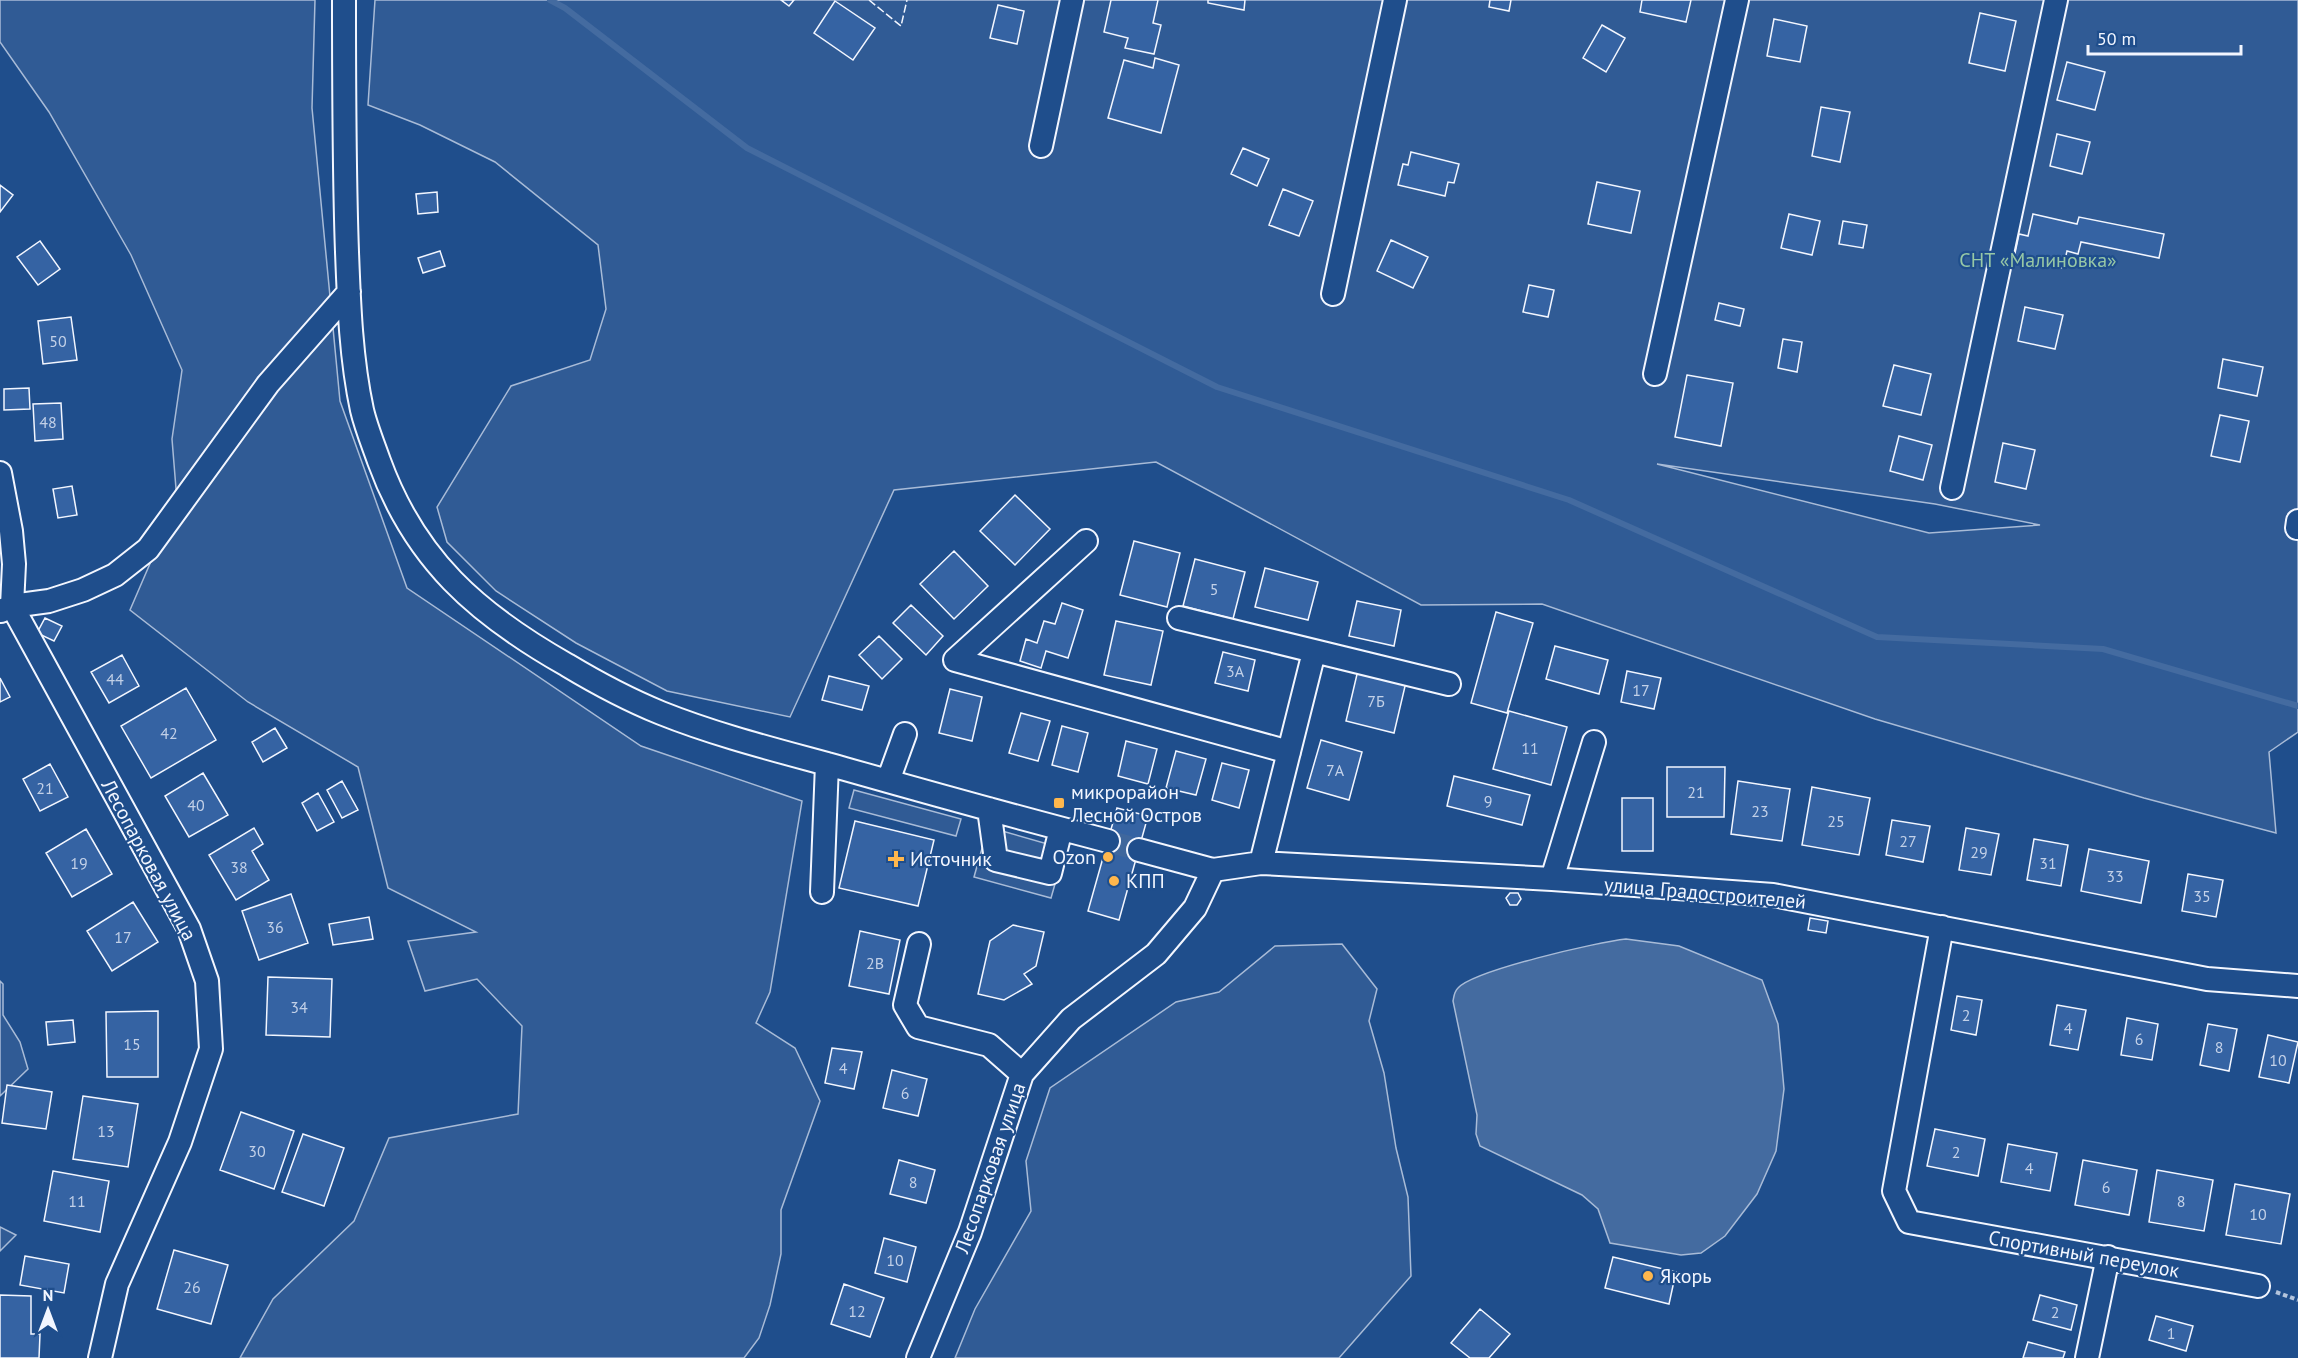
<svg xmlns="http://www.w3.org/2000/svg" width="2298" height="1358" font-family="'PT Sans',sans-serif">
<rect width="100%" height="100%" fill="#1f4e8c"/>
<path fill="#305b95" stroke="#a8bbd7" stroke-width="1.5" fill-rule="evenodd" d="M0 0H315L312 108 340 401 407 588 641 746 802 801 770 992 756 1023 795 1048 820 1101 781 1210V1254L770 1305 759 1338 744 1358H240L273 1299 354 1221 389 1138 518 1114 522 1026 477 979 425 991 408 941 476 932 388 888 358 767 248 702 130 610 177 501 172 439 182 370 131 255 49 112 0 42Z
M375 0H2298V732L2269 752 2276 833 2144 798 1875 719 1542 604 1421 605 1156 462 894 490 790 717 667 691 576 643 496 591 447 542 437 507 511 386 590 360 606 309 598 245 495 162 420 125 368 105ZM1657 464 1935 504 2040 525 1929 533Z
M854 790 961 819 956 836 849 808Z
M988 827 1065 849 1051 898 974 877Z
M1342 944 1377 989 1369 1021 1384 1073 1396 1148 1408 1197 1411 1276 1339 1358H955L975 1309 1031 1211 1026 1161 1050 1088 1176 1002 1219 992 1275 946Z
M0 981 3 984V1015L20 1042 28 1069 0 1096Z
M0 1227 16 1235 0 1251Z"/>
<path fill="#446ba0" stroke="#a8bbd7" stroke-width="1.5" d="M1626 939 1679 946 1762 980 1778 1024 1784 1089 1776 1151 1757 1194 1725 1236 1701 1253 1681 1255 1610 1243 1598 1209 1582 1195 1480 1146 1476 1134 1477 1115 1453 1001C1454 996 1454 992 1458 988 1475 970 1598 942 1626 939Z"/>
<g fill="none" stroke-linecap="round" stroke-linejoin="round">
<path stroke="#446ba0" stroke-width="6" d="M550 0 565 8 747 148 1217 387 1569 500 1877 637 2103 649 2298 706"/>
</g>
<path fill="#3563a3" stroke="#f2f6ff" stroke-width="1.5" d="M781 0H794L789 6Z
M1111 0H1158L1153 23 1161 25 1154 54 1125 48 1128 38 1104 32Z
M1208 0H1245L1244 10 1208 3Z
M1490 0H1511L1509 11 1489 7Z
M1642 0H1691L1686 22 1640 12Z
M835 1 875 28 853 60 814 33Z
M998 5 1024 11 1017 44 990 38Z
M1980 13 2016 21 2005 71 1969 63Z
M1774 19 1807 26 1800 62 1767 56Z
M1602 25 1625 38 1606 72 1583 58Z
M1155 58 1179 65 1161 133 1108 118 1124 60 1153 68Z
M2067 62 2105 72 2095 110 2057 100Z
M1821 107 1850 112 1840 162 1812 156Z
M2057 134 2090 142 2082 174 2050 166Z
M1243 148 1269 159 1257 186 1231 174Z
M1411 152 1459 164 1454 183 1448 182 1445 196 1398 185 1403 164 1408 165Z
M1597 182 1640 191 1631 233 1588 224Z
M0 185 13 195 0 212Z
M1283 189 1313 201 1299 236 1269 225Z
M437 192 438 212 418 214 416 194Z
M1789 214 1820 221 1812 255 1781 248Z
M2033 214 2077 224 2079 217 2164 234 2159 258 2081 242 2078 254 2067 251 2063 268 2014 258 2019 234 2028 236Z
M1843 221 1867 225 1863 248 1839 244Z
M1391 240 1428 257 1413 288 1377 271Z
M40 241 60 269 38 285 17 257Z
M440 251 445 266 423 273 418 258Z
M1529 285 1554 290 1548 317 1523 312Z
M1719 303 1744 309 1740 326 1715 320Z
M2025 307 2063 315 2055 349 2018 341Z
M71 317 77 360 43 364 38 321Z
M1783 339 1802 342 1797 372 1778 368Z
M2223 359 2263 367 2257 396 2218 388Z
M1894 365 1931 374 1921 415 1883 406Z
M1687 375 1733 383 1721 446 1675 437Z
M29 388 30 409 4 410V389Z
M61 403 63 439 35 441 33 404Z
M2220 415 2249 421 2240 462 2211 456Z
M1899 436 1932 445 1923 480 1890 471Z
M2003 443 2035 450 2026 489 1995 482Z
M72 486 77 515 58 518 53 489Z
M1015 495 1050 529 1015 565 980 531Z
M1134 541 1180 553 1167 607 1120 595Z
M954 551 988 586 954 619 920 584Z
M1195 559 1245 572 1233 619 1183 606Z
M1265 568 1318 582 1308 620 1255 607Z
M1357 601 1401 610 1394 646 1349 636Z
M1062 603 1083 610 1068 658 1046 651 1041 668 1020 661 1026 639 1037 643 1044 621 1055 624Z
M911 605 943 636 926 655 893 623Z
M1496 612 1533 623 1507 713 1471 703Z
M45 618 62 626 54 641 37 633Z
M1116 621 1163 631 1151 685 1104 675Z
M879 636 902 659 882 679 859 655Z
M1555 646 1608 660 1599 694 1546 679Z
M1223 652 1255 660 1248 691 1215 683Z
M122 655 139 686 109 703 91 672Z
M1358 670 1406 682 1394 733 1346 721Z
M1627 671 1661 678 1654 709 1621 702Z
M829 676 869 686 862 710 822 700Z
M0 678 10 697 0 702Z
M186 688 216 740 151 778 121 726Z
M950 689 982 697 972 741 939 733Z
M1509 711 1567 727 1551 785 1493 769Z
M1021 713 1050 721 1038 761 1009 753Z
M1062 726 1088 733 1078 772 1052 765Z
M275 728 287 748 263 762 252 742Z
M1321 740 1362 752 1349 800 1307 788Z
M1126 741 1157 749 1148 784 1118 776Z
M1176 751 1206 759 1196 795 1166 788Z
M1222 763 1249 770 1239 808 1212 800Z
M50 764 68 797 40 811 23 779Z
M1667 767H1725L1724 817H1667Z
M203 773 228 815 189 837 165 796Z
M1454 776 1530 795 1522 825 1447 806Z
M342 781 358 810 342 818 327 790Z
M1738 781 1790 789 1782 841 1731 834Z
M1812 787 1870 798 1859 855 1802 845Z
M318 793 334 822 317 831 302 803Z
M1622 798H1653V851H1622Z
M1117 808 1148 816 1119 920 1088 911Z
M1892 820 1930 826 1923 862 1886 855Z
M855 821 934 840 918 906 839 888Z
M254 828 263 844 252 851 269 880 236 900 209 855Z
M1966 828 1999 834 1991 875 1959 870Z
M86 829 112 874 72 897 46 853Z
M2034 839 2068 845 2061 886 2027 880Z
M2089 849 2149 861 2141 903 2081 891Z
M2188 874 2223 880 2216 917 2182 911Z
M1510 893H1518L1521 899 1517 905H1510L1506 898Z
M291 894 308 943 259 960 242 911Z
M133 902 158 942 112 971 87 931Z
M369 917 373 939 333 945 329 924Z
M1810 918 1828 921 1826 933 1808 930Z
M1013 925 1044 932 1036 966 1024 974 1032 984 1004 1000 978 994 990 941Z
M860 931 900 940 889 994 849 986Z
M268 977 332 979 330 1037 266 1035Z
M1957 996 1982 1000 1976 1035 1951 1030Z
M2057 1005 2086 1010 2078 1050 2050 1045Z
M158 1011V1077H107L106 1012Z
M2127 1018 2158 1024 2152 1060 2121 1055Z
M73 1020 75 1042 48 1045 46 1022Z
M2208 1024 2237 1029 2229 1071 2200 1065Z
M2268 1035 2298 1042 2289 1083 2259 1077Z
M832 1048 862 1052 854 1089 825 1083Z
M892 1070 927 1079 918 1116 883 1108Z
M7 1085 52 1092 46 1129 2 1123Z
M83 1096 138 1104 128 1167 73 1159Z
M241 1112 294 1131 274 1189 220 1170Z
M1935 1129 1985 1139 1978 1176 1927 1166Z
M303 1134 344 1148 324 1206 282 1192Z
M2008 1144 2057 1153 2050 1191 2001 1182Z
M899 1160 935 1170 926 1203 890 1194Z
M2083 1160 2137 1170 2129 1215 2075 1205Z
M2157 1170 2213 1180 2204 1231 2149 1222Z
M53 1171 109 1181 100 1232 44 1221Z
M2235 1184 2290 1194 2281 1244 2226 1235Z
M884 1238 916 1247 907 1282 875 1273Z
M174 1250 228 1265 211 1324 157 1309Z
M25 1256 69 1264 64 1293 20 1285Z
M1613 1257 1676 1272 1669 1304 1605 1288Z
M844 1284 884 1298 870 1337 831 1324Z
M0 1295 31 1296V1334H40L39 1358H0Z
M2040 1295 2077 1305 2071 1330 2033 1320Z
M1480 1309 1510 1334 1489 1358H1470L1451 1343Z
M2156 1316 2193 1326 2186 1351 2149 1340Z
M2028 1342 2065 1352 2063 1358H2023Z"/>
<g fill="none" stroke-linecap="round" stroke-linejoin="round">
<path stroke="#3f679d" stroke-width="22" stroke-dasharray="22 11" stroke-linecap="butt" d="M1108 841 1139 850"/>
<g stroke="#f2f6ff" stroke-width="26">
<path id="minor" d="M344 0C344 84 344 168 347 252 349 305 351 359 362 410 366 427 373 444 379 461 415 560 477 614 567 665 597 683 629 700 661 713 721 737 784 752 845 769 933 794 1020 818 1108 841
M1041 146 1072 0
M1333 294 1395 0
M1655 374 1737 0
M0 473 11 531 14 564 12 606 189 929 207 981 211 1049 180 1142 117 1284 100 1358
M1952 488 2056 0
M2297 528 2298 521
M1086 541 955 660 1289 752
M1 611 12 606 49 601 83 590 115 575 148 549 268 384 349 292
M1179 618 1449 684
M888 781 905 734
M989 809 996 860 1050 873 1061 829
M1139 850 1213 870 1261 863 1552 879 1773 895 2207 979 2298 986
M1261 863 1314 652
M1552 879 1594 742
M822 892 827 764
M1942 927 1894 1191 1909 1222 2258 1286
M919 944 905 1005 918 1027 989 1045 1022 1074
M918 1358 970 1232 1022 1074 1071 1019 1156 954 1195 908 1213 870
M2087 1358 2108 1257"/>
</g>
<path stroke="#b3c4dc" stroke-width="4" stroke-dasharray="4.5 3" stroke-linecap="butt" d="M2276 1292 2298 1300"/>
<use href="#minor" stroke="#1f4e8c" stroke-width="22"/>
<path stroke="#f2f6ff" stroke-width="1.5" stroke-dasharray="8 3" stroke-linecap="butt" d="M869 0 901 26 907 0"/>
</g>
<g fill="#ffb74d" stroke="#1f4e8c" stroke-width="2">
<rect x="1053" y="797" width="12" height="12" rx="3"/>
<circle cx="1108" cy="857" r="6"/>
<path d="M893 850h6v6h6v6h-6v6h-6v-6h-6v-6h6z"/>
<circle cx="1114" cy="881" r="6"/>
<circle cx="1648" cy="1276" r="6"/>
</g>
<g text-anchor="middle" stroke-width="4.5" stroke-linejoin="round" paint-order="stroke">
<g font-size="16" fill="#c3d1e8">
<text x="58" y="347">50</text>
<text x="48" y="428">48</text>
<text x="1214" y="595">5</text>
<text x="1235" y="677">3А</text>
<text x="115" y="685">44</text>
<text x="1641" y="696">17</text>
<text x="1376" y="707">7Б</text>
<text x="169" y="739">42</text>
<text x="1530" y="754">11</text>
<text x="1335" y="776">7А</text>
<text x="45" y="794">21</text>
<text x="1696" y="798">21</text>
<text x="1488" y="807">9</text>
<text x="196" y="811">40</text>
<text x="1760" y="817">23</text>
<text x="1836" y="827">25</text>
<text x="1908" y="847">27</text>
<text x="1979" y="858">29</text>
<text x="79" y="869">19</text>
<text x="2048" y="869">31</text>
<text x="239" y="873">38</text>
<text x="2115" y="882">33</text>
<text x="2202" y="902">35</text>
<text x="275" y="933">36</text>
<text x="123" y="943">17</text>
<text x="875" y="969">2В</text>
<text x="299" y="1013">34</text>
<text x="1966" y="1021">2</text>
<text x="2068" y="1034">4</text>
<text x="2139" y="1045">6</text>
<text x="132" y="1050">15</text>
<text x="2219" y="1053">8</text>
<text x="2278" y="1066">10</text>
<text x="843" y="1074">4</text>
<text x="905" y="1099">6</text>
<text x="106" y="1137">13</text>
<text x="257" y="1157">30</text>
<text x="1956" y="1158">2</text>
<text x="2029" y="1174">4</text>
<text x="913" y="1188">8</text>
<text x="2106" y="1193">6</text>
<text x="77" y="1207">11</text>
<text x="2181" y="1207">8</text>
<text x="2258" y="1220">10</text>
<text x="895" y="1266">10</text>
<text x="192" y="1293">26</text>
<text x="857" y="1317">12</text>
<text x="2055" y="1318">2</text>
<text x="2171" y="1339">1</text>
</g>
<g font-size="20" fill="#97c8a6" stroke="#1f4e8c">
<text x="2038" y="267">СНТ «Малиновка»</text>
</g>
<g font-size="20" fill="#f2f6ff" stroke="#1f4e8c" text-anchor="start">
<text x="1071" y="799">микрорайон<tspan x="1071" dy="23">Лесной Остров</tspan></text>
<text x="1096" y="864" text-anchor="end">Ozon</text>
<text x="910" y="866">Источник</text>
<text x="1126" y="888">КПП</text>
<text x="1660" y="1283">Якорь</text>
</g>
<g font-size="20" fill="#f2f6ff" stroke="#1f4e8c">
<text transform="translate(149 860) rotate(62)" y="7">Лесопарковая улица</text>
<text transform="translate(1705 893) rotate(5)" y="7">улица Градостроителей</text>
<text transform="translate(990 1168) rotate(-71)" y="7">Лесопарковая улица</text>
<text transform="translate(2084 1254) rotate(10)" y="7">Спортивный переулок</text>
</g>
</g>
<g transform="translate(48 1310)" stroke="#1f4e8c" stroke-width="4.5" paint-order="stroke">
<path d="M0-4.5L10 22L0 15L-10 22Z" fill="#f2f6ff"/>
<text y="-9" font-size="16" font-weight="bold" text-anchor="middle" fill="#f2f6ff">N</text>
</g>
<path d="M2088 45v9h153v-9" fill="none" stroke="#f2f6ff" stroke-width="3"/>
<text x="2097" y="45" font-size="18" fill="#f2f6ff" stroke="#1f4e8c" stroke-width="4.5" paint-order="stroke">50 m</text>
</svg>
